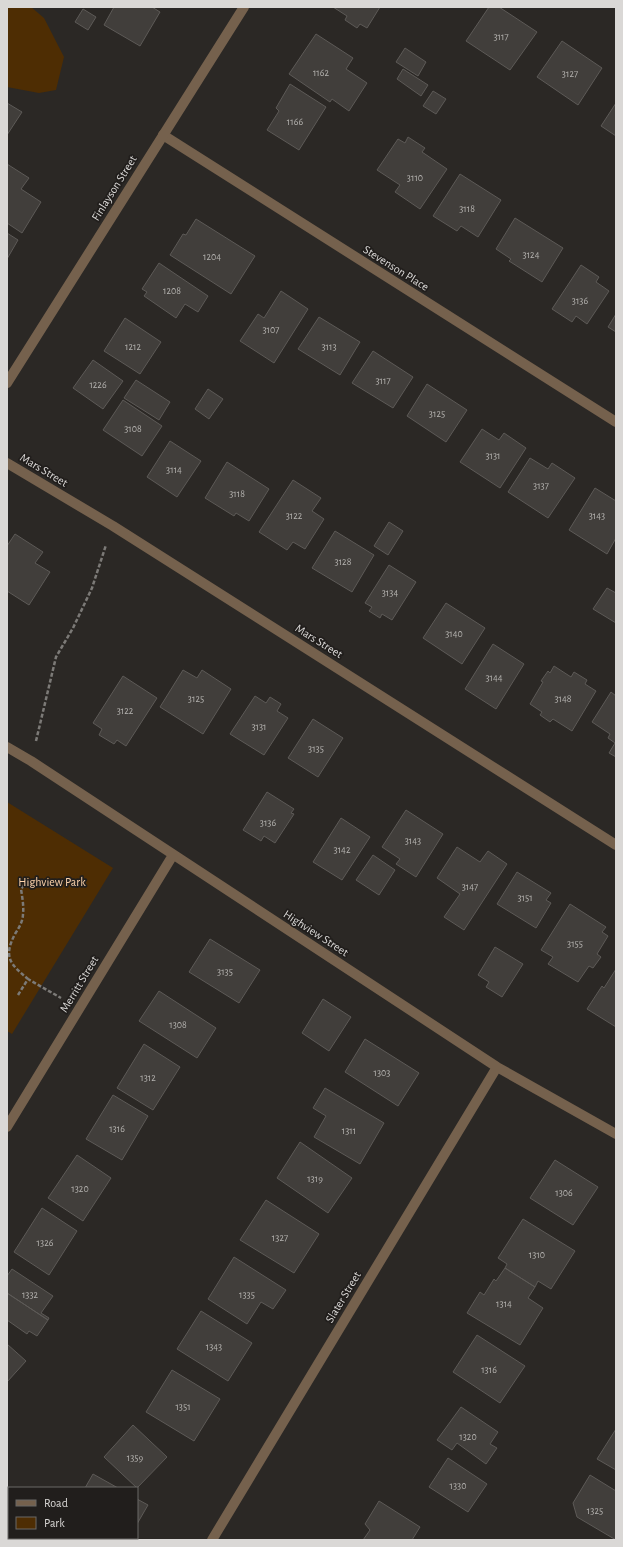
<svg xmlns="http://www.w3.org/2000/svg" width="623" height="1547" font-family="'Alegreya Sans',sans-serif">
<rect width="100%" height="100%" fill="#2b2825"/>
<path fill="#4e2d03" d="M7 7H31L44 18 64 57 56 90 39 93 7 87Z
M7 802 113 868 12 1034 7 1031Z"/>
<path fill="#413e3b" stroke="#5d5a57" d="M114 7H152L160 12 140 46 104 25Z
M333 7H380L367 28 360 24 357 28 345 20 347 16Z
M489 7H499L537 32 510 70 466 41Z
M83 9 96 17 88 30 75 22Z
M316 34 353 58 346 69 367 83 349 111 332 99 330 102 289 74Z
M562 41 602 68 578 105 537 77Z
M405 48 426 62 418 76 396 62Z
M403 69 428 85 421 96 397 79Z
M290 84 326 107 299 150 267 130 279 111 276 108Z
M433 91 446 99 436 114 423 106Z
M7 103 22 112 7 135Z
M616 103V136L601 126Z
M408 137 425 148 422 152 447 169 420 209 395 192 400 185 377 170 398 139 405 143Z
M7 164 29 178 21 189 41 202 22 233 7 223Z
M460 174 501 200 478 237 461 226 457 231 433 216Z
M515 218 563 248 542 282 509 261 511 259 496 249Z
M196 219 255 256 231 294 170 255 183 234 186 235Z
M7 233 18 240 7 259Z
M159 263 208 296 198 312 185 304 176 318 144 296 147 292 142 289Z
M581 265 599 277 596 282 609 291 587 324 576 316 572 322 552 309Z
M281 291 308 309 274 363 240 341 258 314 264 318Z
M616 314V332L608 327Z
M319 317 360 342 340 375 298 349Z
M125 318 161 342 140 374 104 351Z
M373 351 413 377 393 408 352 383Z
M93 360 123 381 103 409 73 388Z
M136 380 170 402 159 420 124 398Z
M427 384 467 410 446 442 407 416Z
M208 389 223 399 209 419 195 409Z
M123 400 162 426 142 456 103 430Z
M482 429 499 440 504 433 526 448 500 488 460 462Z
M170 441 201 461 177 497 147 477Z
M530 458 548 469 552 463 575 478 548 518 508 492Z
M227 462 269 489 249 521 236 513 234 516 205 498Z
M293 480 321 498 312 511 324 519 305 549 293 542 287 550 259 532Z
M595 488 616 501V538L607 554 569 530Z
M389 522 403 531 388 555 374 546Z
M335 531 374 555 352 592 312 568Z
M15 534 43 552 35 563 50 572 29 605 7 591V546Z
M389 565 416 582 392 620 382 614 380 618 369 611 372 607 365 603Z
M607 588 616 593V623L593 609Z
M446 603 485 628 462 664 423 638Z
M493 644 524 664 496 709 465 689Z
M554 666 571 677 574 672 587 680 585 684 596 691 572 731 553 719 550 722 540 715 542 712 530 704 543 682 541 681 548 671 550 673Z
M183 670 197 678 202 670 231 689 203 734 160 707Z
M123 676 157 698 126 746 117 740 114 744 99 735 102 729 93 723Z
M611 692 616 696V757L609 753 615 743 608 738 610 734 592 722Z
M255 696 266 703 270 697 281 704 277 711 288 718 264 755 230 734Z
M313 719 343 738 318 777 288 758Z
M267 792 294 809 291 813 294 814 275 843 264 836 261 841 243 830Z
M406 810 443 834 416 877 396 864 400 859 382 847Z
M341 818 370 837 342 880 313 862Z
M457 847 480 862 488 851 507 864 464 930 444 917 460 894 437 878Z
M373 855 395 870 379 895 356 880Z
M517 872 551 893 546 900 551 903 536 928 497 904Z
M570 904 606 927 602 932 608 936 597 954 601 957 593 968 589 966 578 982 548 964 553 957 541 950Z
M210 939 260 970 239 1003 189 972Z
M495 947 523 964 502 997 486 987 489 982 478 975Z
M616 969V1027L587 1009 602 986 604 988Z
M159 991 216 1028 197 1058 139 1021Z
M323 999 351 1017 329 1051 302 1033Z
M365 1039 419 1073 398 1106 345 1072Z
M144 1044 180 1067 153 1110 117 1088Z
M325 1088 384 1123 360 1164 314 1137 326 1116 313 1108Z
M113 1095 148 1116 122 1160 86 1139Z
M300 1142 352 1178 328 1213 277 1178Z
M77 1155 111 1178 83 1221 48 1198Z
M555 1160 598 1187 573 1225 530 1198Z
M266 1200 319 1234 294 1273 240 1240Z
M42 1208 77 1231 49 1275 14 1252Z
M523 1219 575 1251 551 1289 538 1281 535 1287 505 1268 507 1264 498 1258Z
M234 1257 286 1290 273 1309 261 1302 247 1324 208 1299Z
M505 1268 535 1287 528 1298 543 1308 520 1345 467 1313 480 1292 484 1295 494 1279 496 1281Z
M12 1269 53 1296 41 1313 49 1318 48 1320 7 1293V1276Z
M7 1293 48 1320 37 1336 29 1331 27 1334 7 1320Z
M201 1311 252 1343 228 1381 177 1349Z
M477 1335 525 1366 500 1403 453 1372Z
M7 1344 26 1361 7 1382Z
M172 1370 220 1399 194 1441 146 1412Z
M461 1407 498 1432 490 1444 497 1448 486 1464 457 1443 452 1450 437 1440Z
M133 1425 167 1457 137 1488 104 1457Z
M616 1429V1470L597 1459Z
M448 1458 487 1484 468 1512 429 1487Z
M93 1474 118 1488H85Z
M590 1475 616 1491V1540L577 1517 573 1503Z
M137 1499 148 1505 137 1524Z
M379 1501 420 1527 412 1540H363L370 1530 365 1524Z
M104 1538H129L128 1540H107Z"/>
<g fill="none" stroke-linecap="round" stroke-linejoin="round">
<path stroke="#7c7a77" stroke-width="2.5" stroke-dasharray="4 2" stroke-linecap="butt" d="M36 741 56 657 73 628 92 588 106 545
M24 885 21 889C22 896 24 906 23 914 23 921 19 928 15 934 3 957 10 964 28 979
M18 995 28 979 61 998"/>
<path stroke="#75614d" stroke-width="10" d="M163 135 616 422
M7 463 113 526 616 845
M7 747 31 761 497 1067 616 1134
M7 1127 173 855
M212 1540 497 1067"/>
<path stroke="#75614d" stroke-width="10" d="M7 383 244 7"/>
</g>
<g text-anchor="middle" stroke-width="3.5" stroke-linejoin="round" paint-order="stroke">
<g font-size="10" fill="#b4b2af">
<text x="501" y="40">3117</text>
<text x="321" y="76">1162</text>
<text x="570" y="77">3127</text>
<text x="295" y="125">1166</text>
<text x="415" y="181">3110</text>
<text x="467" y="212">3118</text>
<text x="531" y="258">3124</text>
<text x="212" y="260">1204</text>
<text x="172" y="294">1208</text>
<text x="580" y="304">3136</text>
<text x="271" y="333">3107</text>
<text x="133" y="350">1212</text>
<text x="329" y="350">3113</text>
<text x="383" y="384">3117</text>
<text x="98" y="388">1226</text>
<text x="437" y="417">3125</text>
<text x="133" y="432">3108</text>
<text x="493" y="459">3131</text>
<text x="174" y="473">3114</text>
<text x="541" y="489">3137</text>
<text x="237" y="497">3118</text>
<text x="294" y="519">3122</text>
<text x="597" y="519">3143</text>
<text x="343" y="565">3128</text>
<text x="390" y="596">3134</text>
<text x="454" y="637">3140</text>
<text x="494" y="681">3144</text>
<text x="196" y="702">3125</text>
<text x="563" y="702">3148</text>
<text x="125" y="714">3122</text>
<text x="259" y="730">3131</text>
<text x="316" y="752">3135</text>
<text x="268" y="826">3136</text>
<text x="413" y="844">3143</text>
<text x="342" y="853">3142</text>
<text x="470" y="890">3147</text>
<text x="525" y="901">3151</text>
<text x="575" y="947">3155</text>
<text x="225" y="975">3135</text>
<text x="178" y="1028">1308</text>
<text x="382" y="1076">1303</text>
<text x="148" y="1081">1312</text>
<text x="117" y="1132">1316</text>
<text x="349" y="1134">1311</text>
<text x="315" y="1182">1319</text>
<text x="80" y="1192">1320</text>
<text x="564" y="1196">1306</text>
<text x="280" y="1241">1327</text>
<text x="45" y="1246">1326</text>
<text x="537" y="1258">1310</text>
<text x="30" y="1298">1332</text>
<text x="247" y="1298">1335</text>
<text x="504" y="1307">1314</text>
<text x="214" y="1350">1343</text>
<text x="489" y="1373">1316</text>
<text x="183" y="1410">1351</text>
<text x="468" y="1440">1320</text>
<text x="135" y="1461">1359</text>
<text x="458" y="1489">1330</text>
<text x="595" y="1514">1325</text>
</g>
<g font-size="12" fill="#dad8d6" stroke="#211e1c">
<text transform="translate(114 188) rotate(-58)" y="4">Finlayson Street</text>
<text transform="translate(396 268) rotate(32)" y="4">Stevenson Place</text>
<text transform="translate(44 470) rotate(31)" y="4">Mars Street</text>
<text transform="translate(319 641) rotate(32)" y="4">Mars Street</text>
<text transform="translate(316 933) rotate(33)" y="4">Highview Street</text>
<text transform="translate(79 984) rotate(-59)" y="4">Merritt Street</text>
<text transform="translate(343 1297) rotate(-59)" y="4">Slater Street</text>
</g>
<g font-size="12" fill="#fed4ac" stroke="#211e1c">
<text x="52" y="886">Highview Park</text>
</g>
</g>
<rect width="623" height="1547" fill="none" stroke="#dad8d6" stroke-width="16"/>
<rect x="8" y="1487" width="130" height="52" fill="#211e1c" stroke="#6b6866"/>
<rect x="16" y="1500" width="20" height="6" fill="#75614d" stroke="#6b6866"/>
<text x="44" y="1507" font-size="12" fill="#dad8d6">Road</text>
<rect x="16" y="1517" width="20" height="12" fill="#4e2d03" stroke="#6b6866"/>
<text x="44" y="1527" font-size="12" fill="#dad8d6">Park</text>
</svg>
